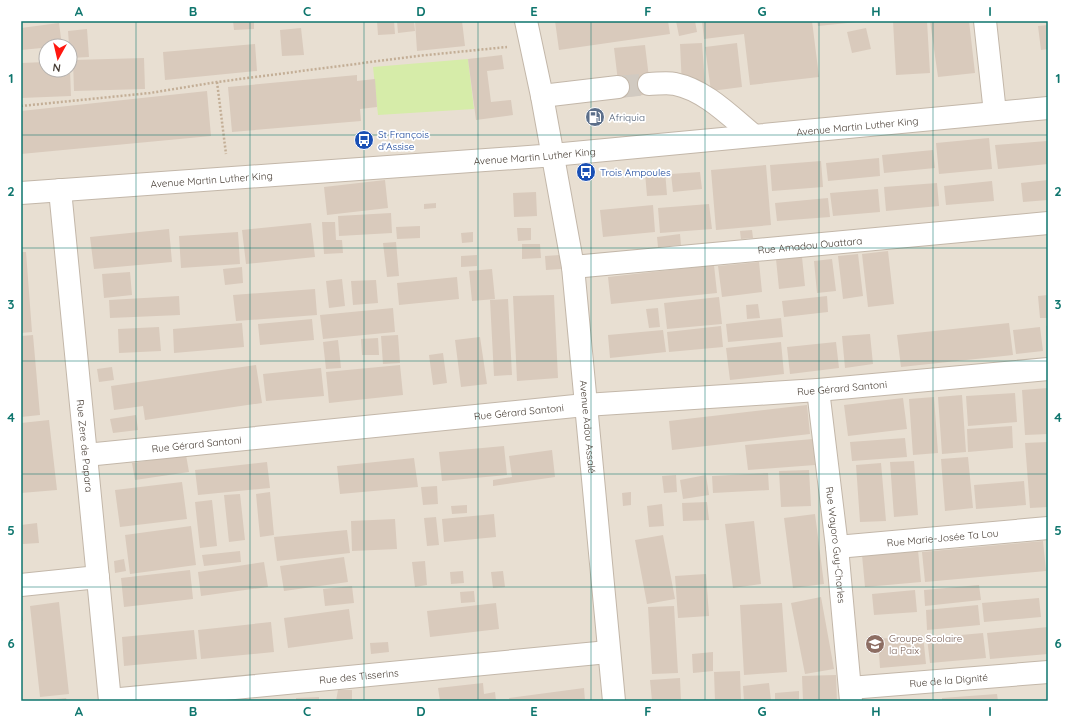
<svg xmlns="http://www.w3.org/2000/svg" width="1069" height="722" font-family="Quicksand,sans-serif">
<rect width="100%" height="100%" fill="#f4ede4"/>
<path fill="#e8dfd2" fill-rule="evenodd" d="M21 21H1048V701H21ZM46 46H70V70H46Z"/>
<path fill="#d6eca9" d="M468 59 474 109 378 115 373 67Z"/>
<path fill="#d9cabc" d="M233 21H254V29L234 30Z
M377 21H394L395 34 378 35Z
M397 21H414L415 31 398 33Z
M415 21H462L465 46 417 51Z
M555 21H668L670 34 559 50Z
M676 21H695L697 32 679 36Z
M702 21H812L819 77 750 85 744 34 704 39Z
M817 21H857V22L818 26Z
M893 21H927L930 73 896 75Z
M930 21H969L975 73 938 77Z
M59 23 62 46 21 50V28Z
M1048 25V49L1041 50 1038 26Z
M301 28 304 55 282 56 280 30Z
M866 28 871 49 852 53 847 32Z
M87 29 89 57 70 58 68 31Z
M702 43 705 84 682 86 680 44Z
M737 43 742 87 711 91 705 47Z
M255 44 257 71 165 80 163 52Z
M645 45 651 94 620 98 614 48Z
M502 55 504 69 487 71 491 102 511 100 513 115 476 120 468 59Z
M144 58 145 89 74 91 73 60Z
M46 62V70H70L71 96 21 98V63Z
M357 75V81L375 79 377 107 360 109 361 121 232 132 228 87Z
M207 91 211 136 21 154V111Z
M989 138 992 169 939 174 936 143Z
M1047 141 1048 164 998 169 995 145Z
M933 150 935 168 884 173 882 155Z
M879 158 880 176 828 181 826 163Z
M821 161 823 187 772 191 770 165Z
M766 165 771 225 716 230 711 170Z
M665 171 667 195 647 196 645 173Z
M700 172 702 189 673 192 671 174Z
M385 180 388 208 327 215 324 187Z
M1048 180V200L1023 202 1021 183Z
M992 181 994 201 946 205 944 186Z
M937 183 939 206 886 211 884 187Z
M878 189 880 212 833 216 830 193Z
M536 192 537 216 514 217 513 193Z
M828 198 830 217 777 221 775 203Z
M436 203V208L424 209V204Z
M709 204 712 229 660 233 658 208Z
M653 205 655 232 603 237 600 210Z
M391 213 392 233 339 236 338 216Z
M322 222H335L336 240H342L343 253 324 254Z
M311 223 315 257 246 264 242 230Z
M420 226V238L397 239 396 227Z
M517 228H531V240L518 241Z
M169 229 172 262 94 269 90 237Z
M752 230 753 238 741 239 740 231Z
M238 232 240 264 181 268 179 236Z
M473 232V242L462 243 461 233Z
M680 234 681 245 658 247 657 237Z
M396 242 399 276 387 277 383 243Z
M522 244H540L541 258 522 259Z
M888 251 894 304 868 307 862 254Z
M21 252H26L32 332 21 333Z
M858 254 863 296 843 299 838 256Z
M477 255V266L461 267V256Z
M560 255 561 269 546 270 545 256Z
M802 257 805 286 779 289 776 259Z
M832 259 836 291 817 293 814 261Z
M759 262 762 292 722 297 718 266Z
M714 265 717 293 611 304 608 277Z
M242 267 243 283 225 285 223 269Z
M492 269 495 299 472 301 469 271Z
M130 272 132 295 104 298 102 274Z
M457 277 459 299 399 305 397 283Z
M342 279 345 306 329 308 326 281Z
M376 280 378 303 353 305 351 281Z
M315 289 317 315 236 321 233 295Z
M554 295 558 378 517 381 513 296Z
M1048 295V318H1040L1038 296Z
M179 296 180 315 110 318 109 300Z
M827 296 828 312 784 317 782 301Z
M719 297 722 324 667 329 664 303Z
M508 299 512 375 494 376 490 300Z
M758 304 760 318 747 319 746 305Z
M393 308 395 332 323 339 320 315Z
M658 308 660 327 649 328 646 309Z
M781 318 783 337 728 342 726 324Z
M312 319 314 340 260 345 258 324Z
M242 323 244 347 174 353 173 329Z
M1009 323 1013 355 901 367 897 335Z
M1048 325V339H1047L1046 326Z
M721 326 723 347 669 352 667 332Z
M159 327 161 351 119 353 118 329Z
M1040 327 1043 351 1016 354 1013 330Z
M663 330 666 352 610 358 608 335Z
M870 334 873 364 845 368 842 336Z
M33 335 40 415 21 417V336Z
M398 335 400 363 383 364 381 336Z
M480 337 487 384 461 387 455 340Z
M378 338 379 355H362L361 339Z
M338 340 341 368 326 369 323 342Z
M781 342 784 374 730 380 726 348Z
M836 342 839 368 790 374 787 347Z
M443 353 447 383 433 385 429 355Z
M256 365 262 403 145 420 143 406 114 410 111 386Z
M400 365 403 395 329 403 326 372Z
M112 367 114 380 99 382 97 369Z
M321 368 324 396 266 401 263 374Z
M1048 388V434L1025 435 1022 390Z
M1015 393 1017 422 968 426 966 396Z
M962 395 966 452 942 454 938 397Z
M934 397 938 453 913 455 909 399Z
M903 398 907 429 848 436 844 405Z
M807 405 810 434 672 450 669 421Z
M136 415 138 430 113 433 110 419Z
M49 420 57 490 21 493V423Z
M1012 426 1013 448 968 452 967 429Z
M905 438 907 457 852 461 850 442Z
M813 439 815 465 748 470 745 445Z
M1048 442V507L1030 508 1025 443Z
M504 446 507 475 442 481 439 452Z
M552 450 555 477 493 486V480L512 477 509 456Z
M186 455 189 472 135 480 132 463Z
M968 457 973 508 945 511 941 459Z
M414 458 418 487 340 494 337 466Z
M914 461 918 515 894 517 890 462Z
M267 462 270 488 198 495 195 470Z
M881 463 886 521 860 522 856 465Z
M809 470 811 506 781 507 779 471Z
M768 473 769 490 713 493 712 476Z
M676 475 677 492 664 493 662 476Z
M706 475 709 495 683 499 680 480Z
M1024 481 1026 505 976 509 974 485Z
M182 482 187 519 120 527 115 490Z
M437 486 438 504 423 505 421 487Z
M270 492 274 535 260 537 256 494Z
M631 492V505L623 506 622 493Z
M240 494 245 540 229 542 224 495Z
M212 500 217 546 200 548 195 502Z
M707 502 709 520 683 521 682 503Z
M662 504 664 526 649 527 647 506Z
M467 505V513L452 514 451 506Z
M494 514 496 537 444 542 442 519Z
M815 514 824 584 793 588 784 518Z
M436 517 439 545 427 546 424 518Z
M395 519 397 549 352 551 351 521Z
M754 521 761 584 733 588 725 524Z
M37 523 39 543 23 544 21 525Z
M191 526 196 565 130 574 125 535Z
M347 530 350 553 277 561 274 537Z
M663 535 675 599 647 604 635 540Z
M1043 541 1046 571 925 582 922 552Z
M918 550 921 582 865 587 862 555Z
M240 551 241 562 204 566 202 555Z
M344 557 348 582 284 591 280 566Z
M124 559 126 571 115 573 114 561Z
M425 561 427 585 415 587 412 562Z
M264 562 268 587 201 596 198 572Z
M190 570 193 599 124 607 121 578Z
M463 571 464 583 451 584 450 572Z
M503 571 505 587 493 588 491 572Z
M706 574 709 616 678 618 675 576Z
M979 585 981 600 925 606 924 590Z
M352 586 354 603 325 606 323 589Z
M915 590 917 612 874 615 872 594Z
M474 591 475 602 461 603 460 592Z
M821 597 834 669 805 674 791 603Z
M1039 598 1041 617 984 622 982 603Z
M59 602 69 694 40 697 30 606Z
M496 603 499 629 430 637 427 611Z
M782 603 787 672 744 675 740 605Z
M978 605 980 625 927 630 926 610Z
M674 606 678 673 652 674 648 607Z
M21 609 23 621H21Z
M349 609 353 639 288 648 284 618Z
M271 622 274 652 201 659 198 630Z
M1048 627V654L990 659 987 633Z
M194 630 197 659 124 666 122 637Z
M983 633 986 658 930 663 927 638Z
M923 635 926 664 880 668 878 639Z
M388 642 389 652 371 654 370 643Z
M713 652V671L693 673 692 654Z
M740 671 741 701H715L714 672Z
M836 675 837 701H803L802 676Z
M680 678 681 701H652L650 680Z
M483 683 484 694 495 692 496 701H440L438 688Z
M769 683 771 701H744L743 686Z
M584 688 585 701H510L509 698Z
M338 690H352V701H336Z
M799 691V701H775V693Z
M997 694 998 701H942V698Z
M319 697V701H296V698Z
M66 698 67 701H46V700Z"/>
<g fill="none" stroke-linecap="round" stroke-linejoin="round">
<path stroke="#d1cac1" stroke-width="22" stroke-dasharray="22 11" stroke-linecap="butt" d="M618 87 649 84"/>
<g stroke="#c3b7a9" stroke-width="24">
<g id="minor">
<path id="s1" d="M526 21 542 96 573 267 614 701"/>
<path d="M985 21 995 113"/>
<path d="M649 84C657 84 667 82 675 84 705 90 730 116 753 135"/>
<path d="M542 96 618 87"/>
<path id="s2" d="M60 190 110 701"/>
<path id="s3" d="M21 193 542 156 1048 108"/>
<path id="s4" d="M573 267 1048 223"/>
<path id="s5" d="M818 390 837 547 851 701"/>
<path id="s6" d="M86 455 585 405 818 390 1048 369"/>
<path id="s7" d="M837 547 1048 528"/>
<path d="M21 585 98 577"/>
<path id="s8" d="M850 688 1048 672"/>
<path id="s9" d="M110 700 608 652"/>
</g>
</g>
<path stroke="#c3ae96" stroke-width="2.5" stroke-dasharray="2 2" stroke-linecap="butt" d="M217 82 226 154
M21 106 150 93 217 82 417 56 507 47"/>
<use href="#minor" stroke="#fff" stroke-width="22"/>
</g>
<path fill="none" stroke="#0f766e" stroke-width="1" stroke-opacity="0.55" d="M136 21V701M250 21V701M364 21V701M478 21V701M591 21V701M705 21V701M819 21V701M933 21V701M21 135H1048M21 248H1048M21 361H1048M21 474H1048M21 587H1048"/>
<defs>
<g id="fuel-disc" transform="scale(1)"><circle r="9.5" fill="#5c6f8a" stroke="#fff"/><path d="M-5.5-6h7V0h2V4h1.3V-2.5L3-4.5l.8-.8L6-3V5H2.5V1h-1V6h-7ZM-4.2-4.7v3.2H.2V-4.7Z" fill="#fff"/></g>
<g id="bus-disc" transform="scale(1)"><circle r="9.5" fill="#1a4fb4" stroke="#fff"/><path d="M-5-6H5V4H4V6H2V4H-2V6H-4V4H-5ZM-3.5-4V0h7V-4ZM-3.5 1.2v1.5H-2V1.2ZM2 1.2v1.5H3.5V1.2Z" fill="#fff"/></g>
<g id="school-disc" transform="scale(1)"><circle r="9.5" fill="#8d6e63" stroke="#fff"/><path d="M0-5L7-2L0 1L-7-2ZM-4 1L0 2.5L4 1V4Q0 6-4 4Z" fill="#fff"/></g>
</defs>
<g fill-rule="evenodd">
<use href="#fuel-disc" x="595" y="117"/>
<use href="#bus-disc" x="364" y="140"/>
<use href="#bus-disc" x="586" y="172"/>
<use href="#school-disc" x="875" y="644"/>
</g>
<g text-anchor="middle" stroke-width="3.5" stroke-linejoin="round" paint-order="stroke">
<g font-size="10" fill="#4e5e75" stroke="#fff" text-anchor="start">
<text x="609" y="121">Afriquia</text>
</g>
<g font-size="10" fill="#473d34" stroke="#fff">
<text dy="4" stroke="none"><textPath href="#s3" startOffset="839">Avenue Martin Luther King</textPath></text>
<text dy="4" stroke="none"><textPath href="#s3" startOffset="515">Avenue Martin Luther King</textPath></text>
<text dy="4" stroke="none"><textPath href="#s3" startOffset="191">Avenue Martin Luther King</textPath></text>
<text dy="4" stroke="none"><textPath href="#s4" startOffset="238">Rue Amadou Ouattara</textPath></text>
<text dy="4" stroke="none"><textPath href="#s6" startOffset="759">Rue Gérard Santoni</textPath></text>
<text dy="4" stroke="none"><textPath href="#s6" startOffset="435">Rue Gérard Santoni</textPath></text>
<text dy="4" stroke="none"><textPath href="#s1" startOffset="411">Avenue Adou Assalé</textPath></text>
<text dy="4" stroke="none"><textPath href="#s6" startOffset="111">Rue Gérard Santoni</textPath></text>
<text dy="4" stroke="none"><textPath href="#s2" startOffset="257">Rue Zere de Papara</textPath></text>
<text dy="4" stroke="none"><textPath href="#s7" startOffset="106">Rue Marie-Josée Ta Lou</textPath></text>
<text dy="4" stroke="none"><textPath href="#s5" startOffset="156">Rue Wayoro Guy-Charles</textPath></text>
<text dy="4" stroke="none"><textPath href="#s9" startOffset="250">Rue des Tisserins</textPath></text>
<text dy="4" stroke="none"><textPath href="#s8" startOffset="99">Rue de la Dignité</textPath></text>
</g>
<g font-size="10" fill="#164399" stroke="#fff" text-anchor="start">
<text x="378" y="138">St François<tspan x="378" dy="12">d'Assise</tspan></text>
<text x="600" y="176">Trois Ampoules</text>
</g>
<g font-size="10" fill="#785e54" stroke="#fff" text-anchor="start">
<text x="889" y="642">Groupe Scolaire<tspan x="889" dy="12">la Paix</tspan></text>
</g>
</g>
<rect width="1069" height="722" fill="none" stroke="#ffffff" stroke-width="44"/>
<g transform="translate(58 58) rotate(188)"><circle r="19" fill="#ffffff" stroke="#b5b1ae"/>
<path d="M0-3L7 15L0 10L-7 15Z" fill="#ff1710"/>
<text y="-6" font-size="11" font-weight="bold" text-anchor="middle" fill="#473d34">N</text>
</g>
<rect x="22" y="22" width="1025" height="678" fill="none" stroke="#0f766e" stroke-width="1.5"/>
<g font-size="13" text-anchor="middle" font-weight="bold" fill="#0f766e">
<text x="79" y="16">A</text>
<text x="193" y="16">B</text>
<text x="307" y="16">C</text>
<text x="421" y="16">D</text>
<text x="534" y="16">E</text>
<text x="648" y="16">F</text>
<text x="762" y="16">G</text>
<text x="876" y="16">H</text>
<text x="990" y="16">I</text>
<text x="11" y="83">1</text>
<text x="1058" y="83">1</text>
<text x="11" y="196">2</text>
<text x="1058" y="196">2</text>
<text x="11" y="309">3</text>
<text x="1058" y="309">3</text>
<text x="11" y="422">4</text>
<text x="1058" y="422">4</text>
<text x="11" y="535">5</text>
<text x="1058" y="535">5</text>
<text x="11" y="648">6</text>
<text x="1058" y="648">6</text>
<text x="79" y="716">A</text>
<text x="193" y="716">B</text>
<text x="307" y="716">C</text>
<text x="421" y="716">D</text>
<text x="534" y="716">E</text>
<text x="648" y="716">F</text>
<text x="762" y="716">G</text>
<text x="876" y="716">H</text>
<text x="990" y="716">I</text>
</g>
</svg>
